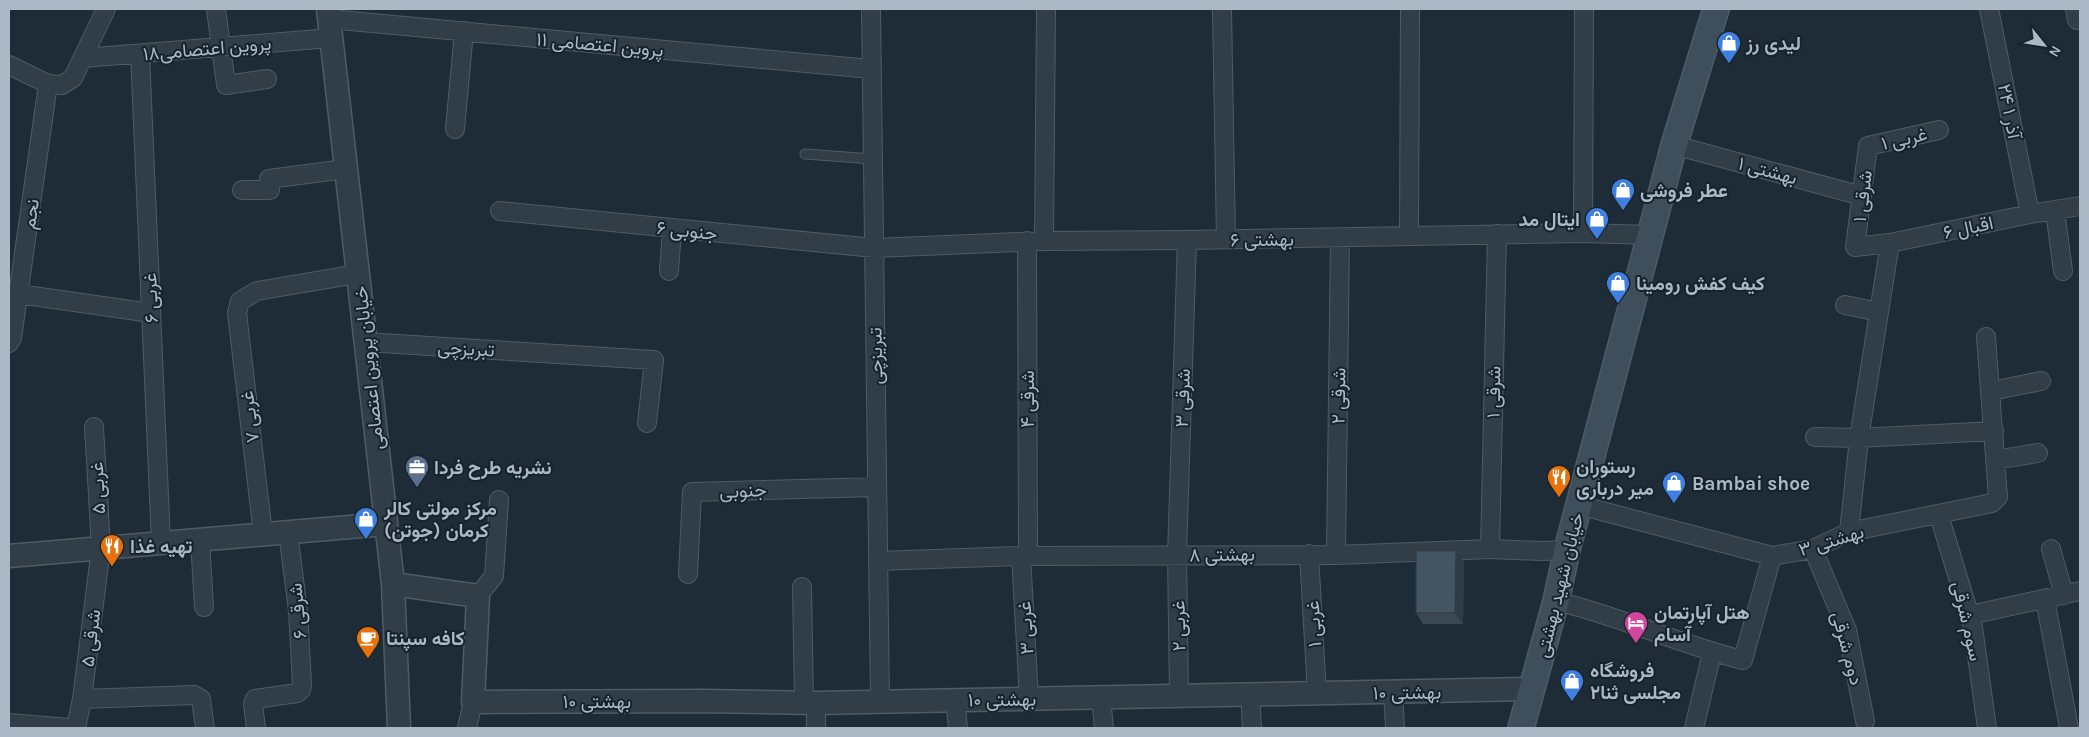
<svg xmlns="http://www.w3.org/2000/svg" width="2089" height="737" font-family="Karla,Vazirmatn,sans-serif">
<rect width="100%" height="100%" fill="#1d2c37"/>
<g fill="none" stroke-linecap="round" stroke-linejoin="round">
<g stroke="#4e5c66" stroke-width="11">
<path id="service" d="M805 154 873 159"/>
</g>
<g stroke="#4e5c66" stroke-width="20">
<path id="minor" d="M216 9 226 85 267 79
M871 9 880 702
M1222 9 1226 240
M1989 9 2030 214
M2075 9 2077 20
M329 19 871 69
M140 54 161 543
M83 58 331 38
M9 65 48 84 62 85 73 78 106 9
M455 129 464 31
M1939 130 1868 146 1855 247 1890 243 2030 214 2080 206
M1674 145 1862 196
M242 190H270L269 179 345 169
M500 211 874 248 1044 241 1187 240 1583 233 1650 235
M2055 211 2063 271
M1583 233 1584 9
M1409 235 1410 9
M1027 241 1028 556
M1044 241 1046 9
M669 271 672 229
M19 294 151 313
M1845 305 1879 312
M365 342 654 360 647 423
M9 343 12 338 48 84
M1991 391 2041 381
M1815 437 1859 438 1994 431
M1995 460 2038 453
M1579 505 1772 556 1813 549 1849 532 1992 503 1998 497 1986 337
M1939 515 1973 627 1987 728
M1849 532 1859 438 1890 243
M263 534 237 313 240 301 257 291 357 274
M200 540 204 607
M1490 549 1497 234
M1813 549 1847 630 1865 721
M2051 549 2064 595
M1309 554 1317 694
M1336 555 1340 238
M1021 556 1029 699
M878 561 1021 556 1336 555 1490 549 1542 551 1567 550
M688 574 692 492 877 487
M802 587 804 703
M478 596 494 576 499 500
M2045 599 2069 728
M1556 601C1620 616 1680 645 1743 660L1772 556
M1970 615 2080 591
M1393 693 1395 728
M1250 694 1252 728
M1179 696 1177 555 1187 240
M1101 698 1104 728
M82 699 194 695 201 699 205 728
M955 700 958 728
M816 703V728
M9 723 69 728
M76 728 82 699 101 548 94 427
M256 728 253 704 255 699 297 693 301 690 302 684 298 611 288 532
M467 728 473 702
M1694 728 1712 653"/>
</g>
<g stroke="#4e5c66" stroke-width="25">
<path id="tertiary" d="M328 9 393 584 399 728
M9 556 385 524
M393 584 478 596 473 702 704 701 816 703 1532 689"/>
</g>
<g stroke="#4e5c66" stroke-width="28">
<path id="secondary" d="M1521 728 1556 601 1567 550 1674 145 1716 9"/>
</g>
<use href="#service" stroke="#313e48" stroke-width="9"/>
<use href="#minor" stroke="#313e48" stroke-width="18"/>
<use href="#tertiary" stroke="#313e48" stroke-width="22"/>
<use href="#secondary" stroke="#3e4e5b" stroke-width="25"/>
</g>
<path fill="#3a4854" d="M1464 562 1463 624H1423L1416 613Z"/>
<path fill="#2f3b45" d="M1456 551 1464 562 1463 624 1455 613Z"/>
<path fill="#435462" stroke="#2f3b45" d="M1416 551H1456L1455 613H1416Z"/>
<defs>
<g id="shop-pin" transform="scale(1.25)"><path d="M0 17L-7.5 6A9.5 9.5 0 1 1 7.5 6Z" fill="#3f7fe0" stroke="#17232c"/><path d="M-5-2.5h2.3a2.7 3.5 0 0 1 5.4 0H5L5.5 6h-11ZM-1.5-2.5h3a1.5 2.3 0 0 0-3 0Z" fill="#fff"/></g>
<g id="office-pin" transform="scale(1.25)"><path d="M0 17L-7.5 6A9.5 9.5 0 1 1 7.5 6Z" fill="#5c6f8a" stroke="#17232c"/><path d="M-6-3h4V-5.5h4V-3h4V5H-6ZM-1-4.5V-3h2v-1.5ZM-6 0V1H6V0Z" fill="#fff"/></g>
<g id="restaurant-pin" transform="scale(1.25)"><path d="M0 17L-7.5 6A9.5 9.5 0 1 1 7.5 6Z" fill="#e8710a" stroke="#17232c"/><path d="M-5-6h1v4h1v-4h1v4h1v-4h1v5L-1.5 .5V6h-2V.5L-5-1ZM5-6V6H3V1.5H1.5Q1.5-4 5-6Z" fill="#fff"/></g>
<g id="hotel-pin" transform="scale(1.25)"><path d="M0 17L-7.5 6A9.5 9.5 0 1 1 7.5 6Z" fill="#d1479c" stroke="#17232c"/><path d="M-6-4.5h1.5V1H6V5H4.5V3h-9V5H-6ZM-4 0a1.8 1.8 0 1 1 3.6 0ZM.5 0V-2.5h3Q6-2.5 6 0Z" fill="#fff"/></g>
<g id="cafe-pin" transform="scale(1.25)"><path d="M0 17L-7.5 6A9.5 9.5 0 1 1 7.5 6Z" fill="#e8710a" stroke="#17232c"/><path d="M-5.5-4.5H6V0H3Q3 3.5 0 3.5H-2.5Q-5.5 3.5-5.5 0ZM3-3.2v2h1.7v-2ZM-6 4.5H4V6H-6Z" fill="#fff"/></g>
</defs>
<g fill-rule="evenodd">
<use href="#shop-pin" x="1729" y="43"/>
<use href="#shop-pin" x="1623" y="190"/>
<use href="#shop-pin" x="1597" y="219"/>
<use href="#shop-pin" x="1618" y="283"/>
<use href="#office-pin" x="417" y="467"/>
<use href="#restaurant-pin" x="1559" y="477"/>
<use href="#shop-pin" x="1674" y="483"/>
<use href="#shop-pin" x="366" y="519"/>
<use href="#restaurant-pin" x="112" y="546"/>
<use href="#hotel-pin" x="1636" y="623"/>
<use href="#cafe-pin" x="368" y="638"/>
<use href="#shop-pin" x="1572" y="681"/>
</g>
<g text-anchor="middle" stroke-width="4" stroke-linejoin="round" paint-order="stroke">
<g font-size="19" font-weight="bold" fill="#aab9c5" stroke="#17232c" text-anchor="start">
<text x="1746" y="50">لیدی رز</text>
<text x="1640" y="197">عطر فروشی</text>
<text x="1580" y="226" text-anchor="end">ایتال مد</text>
<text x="1636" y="290">کیف کفش رومینا</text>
<text x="1576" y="473">رستوران<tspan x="1576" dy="22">میر درباری</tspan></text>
<text x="434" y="474">نشریه طرح فردا</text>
<text x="1692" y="490">Bambai shoe</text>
<text x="384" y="515">مرکز مولتی کالر<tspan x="384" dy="22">کرمان (جوتن)</tspan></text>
<text x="130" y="553">تهیه غذا</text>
<text x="1654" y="619">هتل آپارتمان<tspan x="1654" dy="22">آسام</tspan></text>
<text x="386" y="645">کافه سپنتا</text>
<text x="1590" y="677">فروشگاه<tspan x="1590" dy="22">مجلسی ثنا۲</tspan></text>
</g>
<g font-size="19" fill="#aab9c5" stroke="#17232c">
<text transform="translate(600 44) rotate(5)" y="7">پروین اعتصامی ۱۱</text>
<text transform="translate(207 48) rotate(-5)" y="7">پروین اعتصامی۱۸</text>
<text transform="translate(2010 111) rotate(79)" y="7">۲۴ آذر ۱</text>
<text transform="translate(1904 138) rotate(-13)" y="7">غربی ۱</text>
<text transform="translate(1768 170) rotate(15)" y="7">بهشتی ۱</text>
<text transform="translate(1862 196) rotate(-83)" y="7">شرقی ۱</text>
<text transform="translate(30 214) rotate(-82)" y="7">نجم</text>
<text transform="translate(1968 227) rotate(-12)" y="7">اقبال ۶</text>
<text transform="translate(687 230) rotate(6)" y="7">جنوبی ۶</text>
<text transform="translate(1262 239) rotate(-1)" y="7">بهشتی ۶</text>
<text transform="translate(150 298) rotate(-92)" y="7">غربی ۶</text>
<text transform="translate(466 348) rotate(3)" y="7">تبریزچی</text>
<text transform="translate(875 356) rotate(-91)" y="7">تبریزچی</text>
<text transform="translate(368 368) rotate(-96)" y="7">خیابان پروین اعتصامی</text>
<text transform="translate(1493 392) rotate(-89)" y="7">شرقی ۱</text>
<text transform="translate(1338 396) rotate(-89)" y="7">شرقی ۲</text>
<text transform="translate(1182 398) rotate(-88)" y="7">شرقی ۳</text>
<text transform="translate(1027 399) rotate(-90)" y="7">شرقی ۴</text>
<text transform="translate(249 417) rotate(-97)" y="7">غربی ۷</text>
<text transform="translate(97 488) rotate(-93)" y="7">غربی ۵</text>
<text transform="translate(743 490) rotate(-2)" y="7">جنوبی</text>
<text transform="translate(1831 540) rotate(-17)" y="7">بهشتی ۳</text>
<text transform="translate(1222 554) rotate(-1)" y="7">بهشتی ۸</text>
<text transform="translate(1559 585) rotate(-76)" y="7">خیابان شهید بهشتی</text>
<text transform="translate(297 611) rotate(-95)" y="7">شرقی ۶</text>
<text transform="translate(1968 621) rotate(77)" y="7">سوم شرقی</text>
<text transform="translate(1313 624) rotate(-93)" y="7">غربی ۱</text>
<text transform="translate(1178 626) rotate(-91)" y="7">غربی ۲</text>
<text transform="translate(1025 628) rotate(-93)" y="7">غربی ۳</text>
<text transform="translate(90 638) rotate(-83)" y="7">شرقی ۵</text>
<text transform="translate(1848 648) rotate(75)" y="7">دوم شرقی</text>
<text transform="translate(1407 692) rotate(-1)" y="7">بهشتی ۱۰</text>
<text transform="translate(1002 699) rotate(-1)" y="7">بهشتی ۱۰</text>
<text x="597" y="708">بهشتی ۱۰</text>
</g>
</g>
<rect width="2089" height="737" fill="none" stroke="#aab9c5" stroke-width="20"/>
<g transform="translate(2044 45) rotate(120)" stroke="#17232c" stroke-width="4" paint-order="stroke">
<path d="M0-4L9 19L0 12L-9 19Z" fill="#aab9c5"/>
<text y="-8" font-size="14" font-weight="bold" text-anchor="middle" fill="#aab9c5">N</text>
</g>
</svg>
